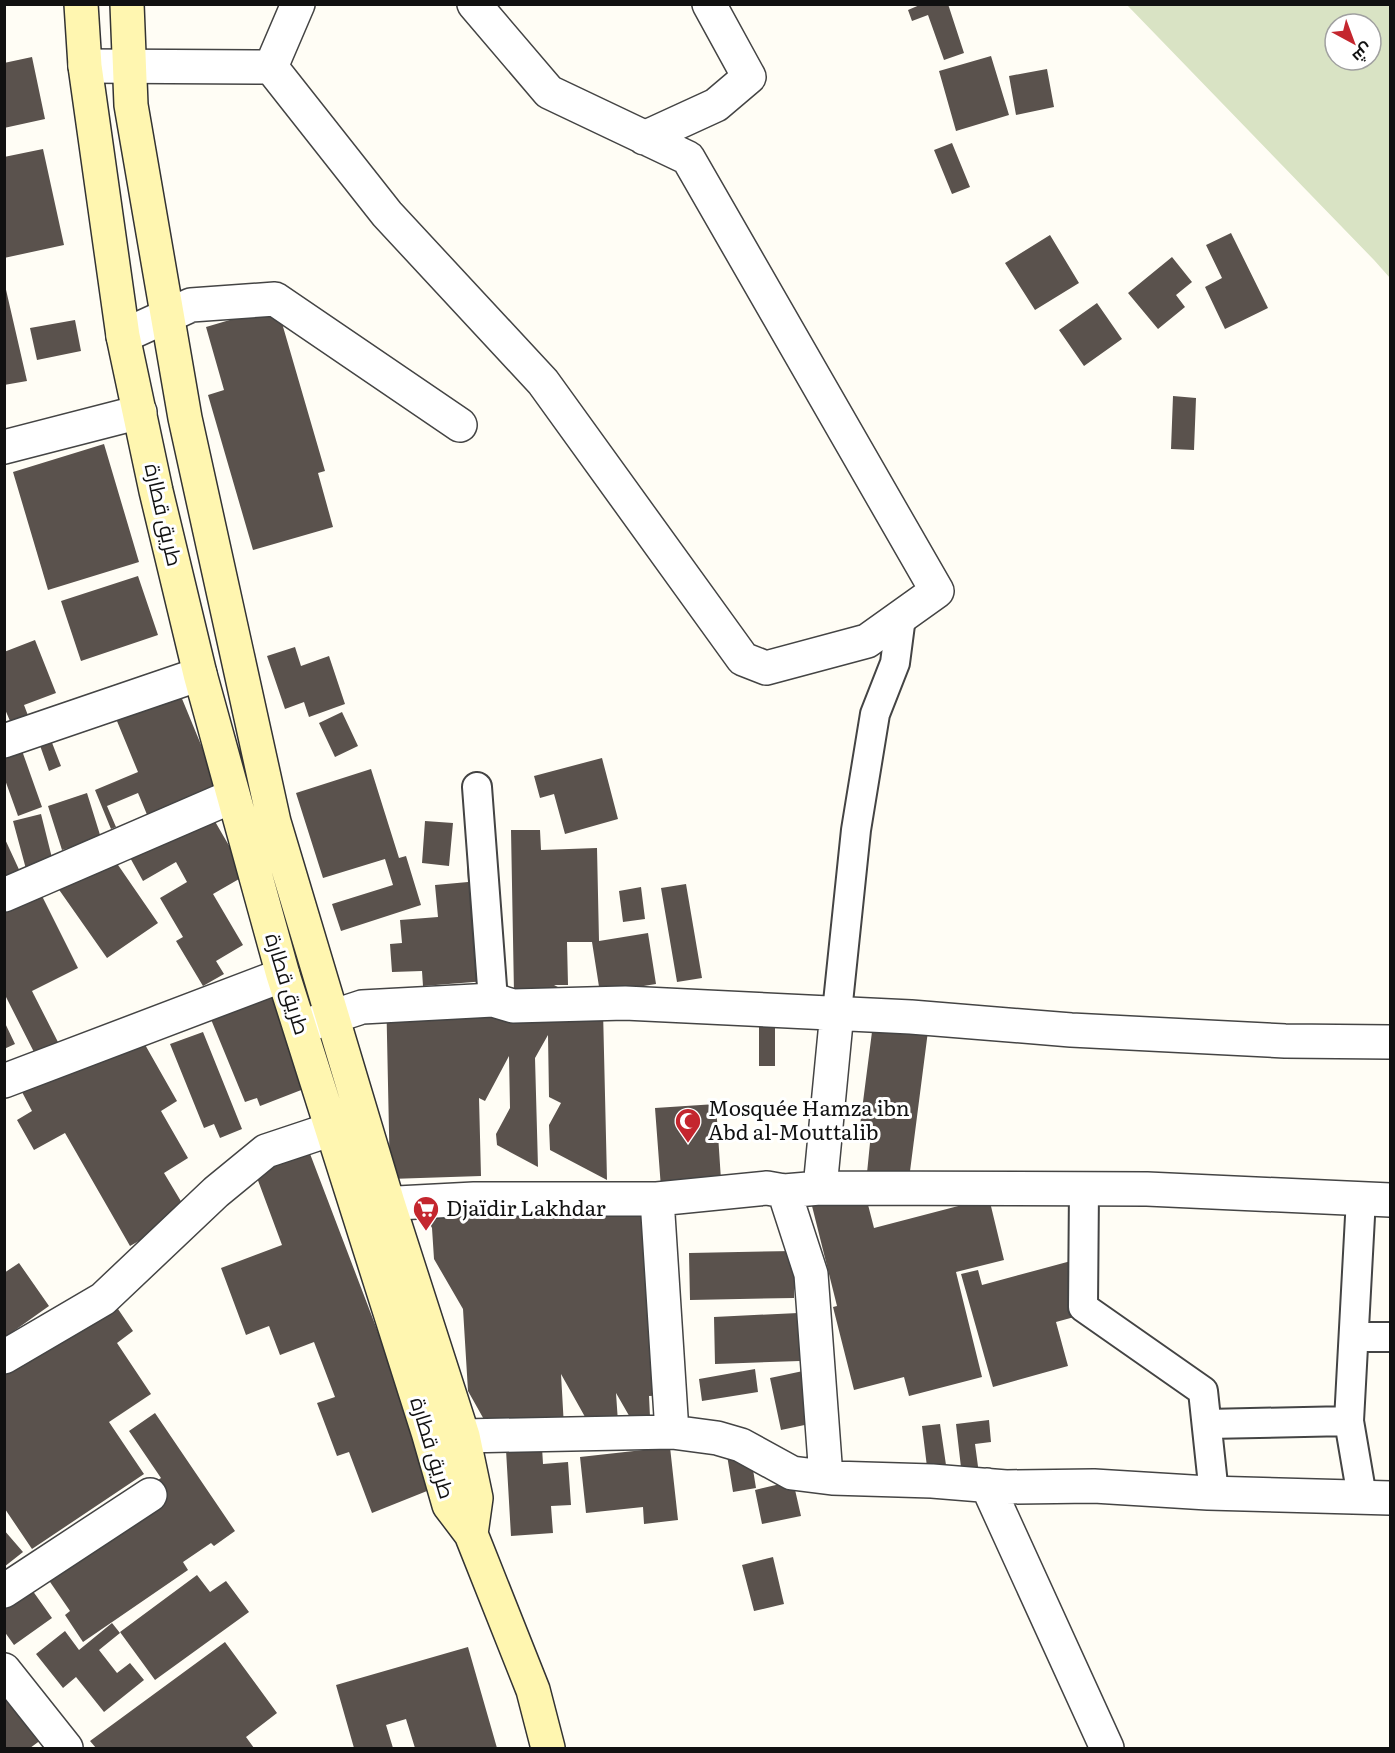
<svg xmlns="http://www.w3.org/2000/svg" width="1395" height="1753" font-family="Literata,Cairo,serif">
<rect width="100%" height="100%" fill="#fffdf5"/>
<path fill="#d9e3c4" fill-rule="evenodd" d="M1127 5H1390V278L1374 260ZM1335 24H1371V60H1335Z"/>
<path fill="#5a524d" d="M922 4H948L964 53 944 60 928 15 912 21 908 10Z
M991 56 1009 115 956 131 939 71Z
M32 57 45 119 4 128V63Z
M1047 69 1054 107 1016 115 1009 76Z
M952 143 970 187 952 194 934 150Z
M43 149 64 245 4 258V157Z
M1231 233 1268 308 1225 329 1205 287 1222 278 1206 245Z
M1050 235 1079 283 1035 310 1005 263Z
M1172 257 1192 282 1176 295 1185 307 1158 329 1128 293Z
M4 281 27 381 4 385Z
M1097 303 1122 339 1084 366 1059 330Z
M277 306 325 471 318 473 333 527 253 550 208 395 224 390 206 327Z
M75 320 81 351 37 360 30 328Z
M1173 396 1196 398 1194 450 1171 449Z
M104 444 139 562 48 590 13 472Z
M138 576 158 635 81 661 61 601Z
M35 640 56 693 24 705 32 726 44 722 61 766 49 771 37 737 4 723 10 721 4 707V652Z
M295 647 301 666 329 656 345 704 309 717 304 702 285 709 267 656Z
M178 689 218 786 148 817 138 793 107 806 116 827 111 829 95 790 138 772 112 709Z
M342 712 358 746 335 757 319 723Z
M20 745 42 807 18 816 4 777V751Z
M602 758 618 819 565 834 554 794 540 798 534 776Z
M371 769 399 858 406 856 421 905 341 931 332 904 393 885 385 859 323 878 296 793Z
M87 793 101 838 62 850 48 806Z
M202 799 246 875 213 894 243 945 216 961 224 974 203 986 176 941 183 937 160 898 187 882 176 862 143 881 123 845Z
M41 814 53 862 26 869 13 821Z
M425 821 453 823 449 866 422 863Z
M511 830H540L541 850 597 848 599 941 648 933 656 984 600 993 592 942H567L568 985H554L603 1010 607 1180 550 1150 549 1125 561 1103 549 1097 548 1035 535 1058 538 1167 497 1145 496 1134 510 1108 509 1056 485 1101 479 1098 481 1176 390 1179 386 989 490 986 514 993Z
M4 837 22 876 4 885Z
M107 849 158 923 107 958 55 884Z
M490 864 499 980 423 986 422 971 392 972 390 944 402 943 400 920 438 917 435 885 468 882 467 866Z
M35 882 78 968 32 991 60 1046 37 1058 6 997H4V897Z
M686 884 702 978 677 982 661 888Z
M641 887 645 919 623 922 619 891Z
M263 976 309 1087 260 1106 257 1098 245 1102 203 1000Z
M4 1021 15 1044 4 1049Z
M873 1024 928 1031 909 1179 867 1173 870 1143 858 1141Z
M135 1027 177 1101 161 1111 188 1158 164 1173 188 1213 130 1246 65 1133 34 1150 17 1120 32 1111 22 1092Z
M759 1027H775V1066H759Z
M203 1032 242 1129 220 1138 214 1124 204 1128 170 1044Z
M716 1104 721 1180 661 1188 655 1108Z
M304 1138 437 1487 372 1513 349 1452 337 1456 317 1403 335 1397 314 1342 280 1355 269 1326 246 1335 221 1268 282 1245 250 1159Z
M865 1193 874 1228 989 1198 1004 1260 956 1272 982 1377 909 1396 904 1377 854 1390 833 1307 837 1306 812 1206Z
M649 1197 675 1395 649 1396 650 1417 635 1426 616 1393 618 1422 589 1424 561 1374 564 1427 491 1432 468 1391 463 1309 434 1259 432 1228 422 1209Z
M794 1251V1298L690 1300 689 1253Z
M1082 1258 1096 1311 1056 1322 1068 1366 993 1387 961 1274 978 1270 982 1285Z
M19 1263 49 1306 4 1338V1273Z
M103 1287 133 1331 117 1343 151 1394 109 1422 144 1474 32 1549 5 1509V1354Z
M798 1313 800 1361 715 1364 714 1317Z
M755 1369 758 1392 702 1401 699 1379Z
M803 1371 814 1423 781 1430 770 1378Z
M155 1413 235 1531 214 1546 211 1543 183 1562 188 1570 83 1642 65 1615 70 1611 37 1563 161 1478 129 1431Z
M989 1420 991 1442 975 1444 979 1474 962 1476 956 1424Z
M940 1424 946 1465 927 1467 922 1426Z
M749 1445 756 1488 733 1492 726 1449Z
M542 1447 543 1464 568 1462 571 1505 551 1506 553 1533 511 1536 506 1450Z
M670 1447 678 1520 644 1524 643 1507 586 1513 580 1457Z
M793 1481 801 1516 762 1524 755 1490Z
M4 1530 23 1552 4 1567Z
M773 1557 784 1604 754 1611 742 1565Z
M20 1573 52 1618 14 1645 4 1631V1584Z
M197 1575 210 1592 226 1581 249 1612 155 1680 120 1632Z
M112 1623 120 1633 99 1650 117 1673 130 1663 144 1680 104 1712 76 1677 63 1688 36 1654 65 1631 79 1650Z
M225 1642 277 1713 246 1737 254 1748H96L90 1741Z
M468 1647 497 1748H415L406 1719 386 1725 393 1748H354L336 1685Z
M4 1686 45 1737 30 1748H4Z"/>
<g fill="none" stroke-linecap="round" stroke-linejoin="round">
<g stroke="#444" stroke-width="32">
<path id="pedestrian" d="M477 787 493 1000
M837 1012 856 830 875 714 895 663 901 617
M1084 1189 1083 1307 1203 1391 1214 1494
M1354 1337H1390
M1349 1421 1361 1198
M1207 1424 1349 1421 1362 1497"/>
</g>
<g stroke="#444" stroke-width="36">
<path id="minor" d="M85 66 271 67 387 214 543 382 743 659 766 668 867 641 937 591 688 158 549 92 474 4
M271 67 298 4
M644 138 716 105 749 77 709 4
M123 336 191 305 275 299 460 425
M4 447 140 412
M4 741 200 674
M4 895 233 796
M304 1026 362 1007 493 1000 513 1006 625 1003 911 1017 1071 1030 1285 1041 1390 1042
M4 1081 283 975
M820 1188 837 1012
M784 1191 811 1274 826 1477
M657 1199 672 1432
M359 1205 474 1199H657L767 1188 784 1191 820 1188 1147 1189 1390 1200
M4 1357 103 1299 216 1192 266 1151 332 1129
M439 1448 463 1436 672 1432 717 1438 741 1445 792 1473 832 1478 932 1481 1006 1487 1094 1486 1208 1493 1390 1498
M987 1485 1107 1748
M4 1591 150 1495
M4 1670 66 1748"/>
</g>
<g stroke="#333" stroke-width="36">
<path id="secondary" d="M81 4 85 66 123 336 156 491 200 674 283 975 428 1432 449 1505 471 1534 533 1690 548 1748
M127 4 131 105 185 418 274 822 388 1203 463 1436 476 1498 471 1534"/>
</g>
<use href="#pedestrian" stroke="#fff" stroke-width="28"/>
<use href="#minor" stroke="#fff" stroke-width="33"/>
<use href="#secondary" stroke="#fff6b0" stroke-width="33"/>
</g>
<defs>
<g id="mosque-pin" transform="scale(1.35)"><path d="M0 17L-7.5 6A9.5 9.5 0 1 1 7.5 6Z" fill="#c4262e" stroke="#fff"/><path d="M3.5-4.9A6 6 0 1 0 3.5 4.9A5 5 0 1 1 3.5-4.9Z" fill="#fff"/></g>
<g id="supermarket-pin" transform="scale(1.35)"><path d="M0 17L-7.5 6A9.5 9.5 0 1 1 7.5 6Z" fill="#c4262e" stroke="#fff"/><path d="M-6-5.5h2.5l.6 2H6L4.5 2H-2.5L-4.4-4H-6ZM-1.5 3.2a1.3 1.3 0 1 0 .1 0ZM3 3.2a1.3 1.3 0 1 0 .1 0Z" fill="#fff"/></g>
</defs>
<g fill-rule="evenodd">
<use href="#mosque-pin" x="688" y="1121"/>
<use href="#supermarket-pin" x="426" y="1209"/>
</g>
<g text-anchor="middle" stroke-width="6" stroke-linejoin="round" paint-order="stroke">
<g font-size="21" fill="#111" stroke="#fff">
<text transform="translate(163 515) rotate(77)" y="7">طريق قطارة</text>
<text transform="translate(287 984) rotate(73)" y="7">طريق قطارة</text>
<text transform="translate(432 1448) rotate(73)" y="7">طريق قطارة</text>
</g>
<g font-size="21" fill="#111" stroke="#fff" text-anchor="start">
<text x="708" y="1116">Mosquée Hamza ibn<tspan x="708" dy="24">Abd al-Mouttalib</tspan></text>
<text x="446" y="1216">Djaïdir Lakhdar</text>
</g>
</g>
<rect width="1395" height="1753" fill="none" stroke="#111111" stroke-width="12"/>
<g transform="translate(1353 42) rotate(139)"><circle r="28" fill="#ffffff" stroke="#a0a0a0" stroke-width="1.5"/>
<path d="M0-4.5L10 22L0 15L-10 22Z" fill="#c4262e"/>
<text y="-9" font-size="16" font-weight="bold" text-anchor="middle" fill="#111111">ش</text>
</g>
</svg>
